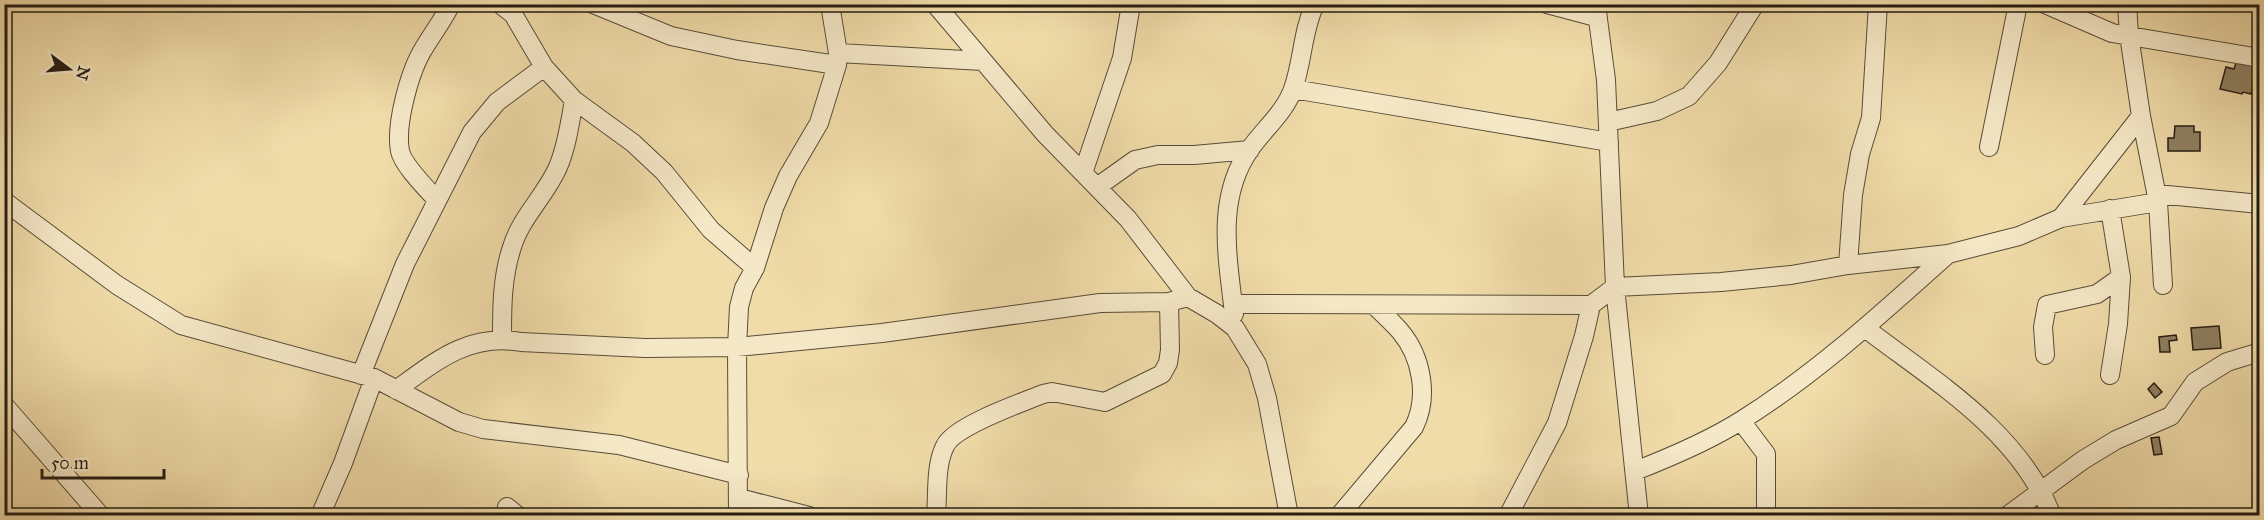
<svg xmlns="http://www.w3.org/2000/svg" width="2264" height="520" font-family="'IM FELL Great Primer',serif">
<rect width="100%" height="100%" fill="#f0dca9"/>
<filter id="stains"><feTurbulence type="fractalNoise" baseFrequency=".00333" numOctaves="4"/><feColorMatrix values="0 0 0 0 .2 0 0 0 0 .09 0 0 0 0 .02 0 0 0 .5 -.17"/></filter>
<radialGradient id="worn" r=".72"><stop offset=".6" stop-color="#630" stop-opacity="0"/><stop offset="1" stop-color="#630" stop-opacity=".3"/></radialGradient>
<path fill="#8f8061" stroke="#251c13" stroke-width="1.5" d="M2237 60 2258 65 2251 94 2243 92 2242 94 2220 89 2226 67 2234 69Z
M2175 126H2194V132H2200V151H2168V138H2174Z
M2219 326 2221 348 2193 350 2191 328Z
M2176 335 2177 340 2169 341 2170 352H2160L2159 337Z
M2154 383 2162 392 2155 398 2148 389Z
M2159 437 2162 454 2154 455 2151 438Z"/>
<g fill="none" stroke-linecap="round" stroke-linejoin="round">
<g stroke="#584c38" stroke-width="20">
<path id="street" d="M500 4 513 14 544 67 574 100 633 143 664 172 711 230 755 268
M593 4 671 36 737 50 837 65
M935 4 1045 134 1128 219 1188 297 1217 314 1235 328 1257 364 1267 398 1289 516
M1547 4 1596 17
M1596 4 1606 80 1615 287 1639 516
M2045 4 2112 33 2260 58
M2127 4 2129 35 2141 116 2158 202 2163 285
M838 53 983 61
M1293 89 1609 142
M1608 122 1657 111 1689 96 1718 63 1755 4
M1989 147 2018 4
M1083 173 1122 58 1131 4
M1097 187 1135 160 1158 155H1194L1250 150
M2157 194 2260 204
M436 199C426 188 403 165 400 151 395 124 410 70 424 48 433 33 443 20 451 4
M4 201 117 285 181 325 374 378 459 422 483 429 619 445 739 475
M2110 209 2121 277 2118 324 2110 375
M2061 218 2141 116
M1848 265 1853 195 1860 154 1871 118 1878 4
M1233 304 1591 305
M1234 314C1228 258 1215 199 1250 149 1264 129 1285 112 1293 89 1303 61 1302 32 1315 4
M1865 328C1934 381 2019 431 2052 516
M502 338C502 307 502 277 512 247 521 217 546 195 558 167 567 146 570 122 574 100
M2045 355 2043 327 2047 305 2097 294 2121 277
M361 375 405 264 472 132 497 102 544 67
M396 390C436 361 469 333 521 342L645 348 737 347 882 333 1100 303 1169 302 1188 297
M4 405 101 516
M1741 421 1766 454V516
M1635 471C1671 457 1709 441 1742 420 1817 373 1882 313 1948 254
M739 498 809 516
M507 507 518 516
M320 516 343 463 374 378
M738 516 737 347 739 307 744 288 755 268 774 208 788 176 819 123 837 65 838 53 830 4
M936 516C938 493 935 466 945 446 954 426 1021 403 1043 394L1052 392 1105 402 1162 374 1168 363 1170 350 1169 302
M1339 516 1414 427C1429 397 1422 357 1400 331 1392 322 1382 313 1374 305
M1508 516 1557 423 1584 336 1591 305 1615 287 1721 282 1791 275 1848 265 1948 254 2019 236 2061 218 2158 202
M2007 516 2083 460 2116 440 2171 416 2195 382 2227 362 2260 352"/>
</g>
<use href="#street" stroke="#f5e8c7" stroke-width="18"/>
</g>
<rect width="2264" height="520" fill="none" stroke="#f0dca9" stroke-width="24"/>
<rect x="6" y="6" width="2252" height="508" fill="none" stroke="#251c13" stroke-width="3"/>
<rect x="12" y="12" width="2240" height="496" fill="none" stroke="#251c13" stroke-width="1.5"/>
<g transform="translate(69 69) rotate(106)" stroke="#f5e8c7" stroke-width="4.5" paint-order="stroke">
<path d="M0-4.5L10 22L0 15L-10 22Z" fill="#251c13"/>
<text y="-9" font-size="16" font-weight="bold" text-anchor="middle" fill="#251c13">N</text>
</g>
<path d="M42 469v9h122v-9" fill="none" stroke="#251c13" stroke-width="3"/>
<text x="51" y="469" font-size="18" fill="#251c13" stroke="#f5e8c7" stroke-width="4.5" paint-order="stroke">50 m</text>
<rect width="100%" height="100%" filter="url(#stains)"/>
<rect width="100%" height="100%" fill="url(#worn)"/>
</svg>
